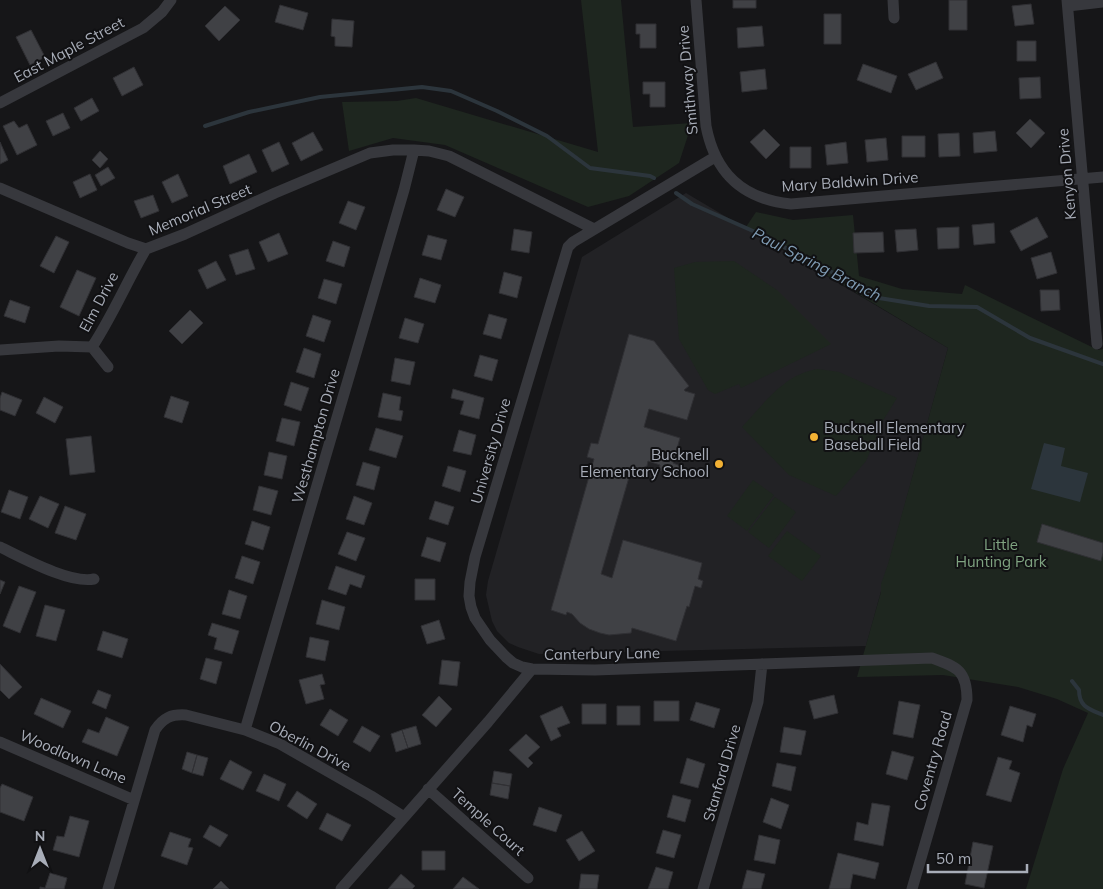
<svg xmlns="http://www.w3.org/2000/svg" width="1103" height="889" font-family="Mulish,sans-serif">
<rect width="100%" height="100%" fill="#161618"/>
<path fill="#222225" d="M686 193 948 348 866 646 539 654 518 647 509 643 497 631 492 621 486 595 488 581 582 257Z"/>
<path fill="#1e261f" d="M581 0H621L633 127 692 123 679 163 629 196 588 207 445 145 393 138 349 151 342 102 397 101 416 98 598 152Z
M756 212 793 220 853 215 859 276 902 289 962 294 965 285 1098 350 1103 349V889H1026L1063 769 1088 713 1057 699 1018 687 943 675 857 677 881 592V584L888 564 948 348 746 227Z
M734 261 777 290 831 344 741 388 739 384 715 394 708 390 679 339 674 268 695 262Z
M818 369 839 372 897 398 884 419 866 461 836 496 789 475 742 427C763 405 785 373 818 369Z
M753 480 774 495 747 531 727 516Z
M775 497 796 512 769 548 748 532Z
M787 531 821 556 802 581 768 556Z"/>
<path fill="#2c353c" d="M1044 443 1065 448 1061 466 1088 473 1080 502 1031 489Z"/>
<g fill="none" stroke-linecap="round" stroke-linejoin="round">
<path stroke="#2c353c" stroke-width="4" d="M205 126 249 112 320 97 422 87 451 91 497 111 547 136 590 168 650 176 654 178
M676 193 692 204 753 231 819 265 879 298 929 306 977 307 1030 338 1103 364
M1072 681 1079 690C1079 707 1089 709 1103 715"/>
</g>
<path fill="#404145" stroke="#303034" d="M733 0H756V8H733Z
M949 0H967V30H949Z
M1031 4 1034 24 1015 26 1012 6Z
M280 5 308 13 303 30 275 22Z
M225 6 240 20 219 41 205 26Z
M824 14H841V44H824Z
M332 19 354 21 352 47 335 46V37L331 36Z
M636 24H656V48H640V34H636Z
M762 26 764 46 738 48 737 28Z
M31 30 45 57 30 65 16 37Z
M1017 41H1036V61H1017Z
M936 62 943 78 916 90 908 74Z
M863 64 897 76 891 93 857 80Z
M134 67 143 85 122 96 113 78Z
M765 69 767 89 742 92 740 72Z
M1040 77 1041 98 1020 99 1019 78Z
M643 82H665V107H650V94H643Z
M92 98 99 111 81 121 74 108Z
M63 113 70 128 53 136 46 121Z
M1030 119 1045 133 1031 148 1016 133Z
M14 121 19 128 27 124 37 145 17 155 3 126Z
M764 129 780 145 766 159 750 142Z
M995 131 997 151 974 153 973 133Z
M313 132 323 150 301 161 292 143Z
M959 133 960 156 939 157 938 134Z
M902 136H925V157H902Z
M886 138 888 160 867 162 865 140Z
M0 142 8 160 0 164Z
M279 142 289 164 272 172 262 150Z
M846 142 848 163 827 165 825 145Z
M790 147H811V168H790Z
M100 151 108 159 100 168 92 160Z
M249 154 257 172 230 184 223 166Z
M108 167 115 178 101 186 95 175Z
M90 174 97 190 80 198 73 182Z
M178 174 188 196 172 203 162 182Z
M446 189 464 197 455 217 437 210Z
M153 195 159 211 141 218 134 201Z
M348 201 365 207 356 230 339 223Z
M1037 217 1048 237 1021 251 1010 231Z
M994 223 995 243 974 245 972 225Z
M959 227V248L938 249 937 228Z
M514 229 532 232 529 253 511 250Z
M916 229 918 250 897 252 895 230Z
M883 232 884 252 854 253 853 233Z
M279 233 288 254 268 262 259 242Z
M428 235 447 240 441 260 422 255Z
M56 236 69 242 54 273 40 266Z
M333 241 350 247 344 267 326 261Z
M248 249 255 269 236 275 229 255Z
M1051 252 1057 273 1037 279 1031 258Z
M216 261 226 280 207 289 198 270Z
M77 270 96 278 79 316 60 307Z
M504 272 522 277 517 298 499 293Z
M420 278 441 285 435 303 414 297Z
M324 279 342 284 336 304 318 298Z
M1040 290H1059L1060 310 1041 311Z
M10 300 30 307 25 323 4 316Z
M190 310 203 323 182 344 169 331Z
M489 314 507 319 501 339 483 334Z
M313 315 331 321 324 342 306 336Z
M405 318 424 324 418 343 399 338Z
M629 334 654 341 689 386 684 390 685 391 695 394 687 420 649 409 644 427 680 438 673 463 683 467 681 476 659 470 660 465 648 461 647 466 640 469 632 467 601 574 612 578 623 540 702 563 698 579 703 581 701 588 695 586 689 607 687 606 676 641 632 628 631 633 609 635 600 633 589 629 580 623 572 614 567 612 566 615 551 610 594 459 587 457 591 443 598 444Z
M304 348 321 354 314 378 296 372Z
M480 355 498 360 492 381 474 376Z
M395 358 415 362 410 385 391 381Z
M291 382 309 388 301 411 284 405Z
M453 389 484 398 479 419 460 414 464 401 451 398Z
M2 392 22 400 15 416 0 410V398Z
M383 393 401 397 399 410 403 411 401 421 378 417Z
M171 396 189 402 182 423 164 417Z
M44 397 63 407 55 423 36 413Z
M282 418 300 422 294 446 276 441Z
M376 428 403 436 396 458 369 450Z
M459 430 476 435 471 455 453 451Z
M91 436 95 472 70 475 66 439Z
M269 452 287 456 282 479 264 475Z
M363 462 380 467 374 490 356 485Z
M448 466 466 471 460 492 442 486Z
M259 486 278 491 271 515 253 510Z
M9 490 28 497 20 519 1 512Z
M40 496 59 504 48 528 29 519Z
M354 496 372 503 364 525 346 519Z
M435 501 454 507 448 525 429 519Z
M65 506 86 514 76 540 55 533Z
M252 521 270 527 263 550 245 544Z
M1042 524 1103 543V553L1101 561 1037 542Z
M347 532 365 538 356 561 338 554Z
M427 537 446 543 440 562 421 556Z
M242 556 260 562 253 584 235 578Z
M336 566 365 576 361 588 350 584 346 595 328 589Z
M415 579H435V600H415Z
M0 580 5 582 0 594Z
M19 586 36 592 20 633 3 626Z
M229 590 247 596 240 619 222 614Z
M322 600 345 607 339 630 316 624Z
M45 605 65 610 56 641 36 636Z
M439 620 445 639 427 644 421 626Z
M212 623 239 631 232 654 214 649 217 638 208 635Z
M103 631 128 639 122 658 97 650Z
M310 637 329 641 325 661 306 657Z
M206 658 222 662 216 684 200 679Z
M442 660 460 662 457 686 439 684Z
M0 664 22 687 9 699 0 690Z
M322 674 325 684 320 685 324 699 306 704 299 680Z
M98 690 111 695 106 709 92 703Z
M834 695 838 713 814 719 809 701Z
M439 696 452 709 436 727 422 715Z
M41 698 71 711 63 728 34 714Z
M654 701H679V721H654Z
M899 701 920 705 913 738 893 734Z
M696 702 720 709 714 728 690 720Z
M582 704H606V724H582Z
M562 706 570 723 557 728 561 736 551 741 540 716Z
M617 706H640V725H617Z
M1010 706 1036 714 1032 727 1027 725 1023 742 1001 735Z
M330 709 348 720 338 736 320 725Z
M106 717 129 727 117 756 82 742 88 729 99 733Z
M362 726 380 736 370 752 353 742Z
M416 726 421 744 408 748 402 730Z
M784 727 806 731 801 755 780 752Z
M402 730 408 748 396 752 391 734Z
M526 734 540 747 528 758 533 763 528 768 509 750Z
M892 751 914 757 907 780 886 774Z
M187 752 197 755 192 773 182 769Z
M197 755 208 758 203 776 192 773Z
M998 757 1012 761 1009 769 1020 773 1011 802 986 795Z
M687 758 705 764 698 788 680 783Z
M230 760 252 772 243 790 220 779Z
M777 763 796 767 791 791 772 786Z
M494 771 512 774 510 786 492 783Z
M264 774 286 784 279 801 256 791Z
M492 783 510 786 508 799 490 795Z
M2 784 33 797 24 821 0 812V788Z
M297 791 317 804 307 819 287 806Z
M673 795 691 800 685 822 667 817Z
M771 798 789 805 781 829 763 822Z
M872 803 890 806 883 846 854 840 857 822 868 825Z
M539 807 562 815 556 832 533 825Z
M327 813 351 825 342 841 319 829Z
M70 816 89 821 79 857 53 850 57 836 64 837Z
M210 825 228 835 220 847 203 837Z
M663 830 681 835 674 858 656 853Z
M582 831 595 851 579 861 566 840Z
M170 832 191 839 188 847 193 848 187 865 161 856Z
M759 835 780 840 775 864 754 860Z
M973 842 993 846 984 888 965 884Z
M422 851H445V870H422Z
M838 853 879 863 875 879 853 874 850 889H829Z
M656 867 673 872 668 889H648Z
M747 870 765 874 761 889H742Z
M50 873 67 878 64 889H40V887L45 888Z
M401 874 415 886 412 889H388Z
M581 874 599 875 597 889H579Z
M463 877 479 889H453Z
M221 881 229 889H213Z"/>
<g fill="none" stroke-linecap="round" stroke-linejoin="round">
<path stroke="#37383d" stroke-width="11" d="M696 0 706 126C715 173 742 199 791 204L1103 177
M893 0 894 18
M1067 0 1097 344
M1068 6 1103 2
M0 103 143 28 162 12 171 0
M715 157 573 242 568 247 475 557 470 582 469 596 471 607 475 618 490 640 506 657 513 663 522 667 532 669 595 670 932 658C958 667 967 671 967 700L912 889
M0 188 128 243 146 249 185 234 275 193 370 153 393 150H414L429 151 449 156 594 229
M92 347C113 315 127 281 146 249
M92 347 108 367
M0 350 59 346 92 347
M0 547C23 558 70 584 94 579
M245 730 404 190 414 150
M0 742 134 800
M428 789 528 878
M108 889 155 730C163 718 171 714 186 715L245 730 280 744 371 796 404 817
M341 889 488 722 532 669
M703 889 758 702 762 664"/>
</g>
<g fill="#f2b134" stroke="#111113" stroke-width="2">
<circle cx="814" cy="437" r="5"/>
<circle cx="719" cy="464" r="5"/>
</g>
<g text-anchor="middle" stroke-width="4" stroke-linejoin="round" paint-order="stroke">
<g font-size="15" fill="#a8adb8" stroke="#111113">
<text transform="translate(69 50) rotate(-28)" y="5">East Maple Street</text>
<text transform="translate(688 80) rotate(-95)" y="5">Smithway Drive</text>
<text transform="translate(1067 174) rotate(-95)" y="5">Kenyon Drive</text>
<text transform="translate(850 182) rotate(-4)" y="5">Mary Baldwin Drive</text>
<text transform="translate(200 210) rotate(-23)" y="5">Memorial Street</text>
<text transform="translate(99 302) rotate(-62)" y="5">Elm Drive</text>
<text transform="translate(316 436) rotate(-74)" y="5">Westhampton Drive</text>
<text transform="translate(491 451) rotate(-74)" y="5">University Drive</text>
<text transform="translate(602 654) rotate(-1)" y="5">Canterbury Lane</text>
<text transform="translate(310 746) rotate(28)" y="5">Oberlin Drive</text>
<text transform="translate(73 757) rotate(23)" y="5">Woodlawn Lane</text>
<text transform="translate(933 761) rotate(-74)" y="5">Coventry Road</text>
<text transform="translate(722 773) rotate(-74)" y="5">Stanford Drive</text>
<text transform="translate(488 822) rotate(42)" y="5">Temple Court</text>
</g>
<g font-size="15" fill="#a8adb8" stroke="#111113" text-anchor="start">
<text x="824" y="433">Bucknell Elementary<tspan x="824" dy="17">Baseball Field</tspan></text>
<text x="709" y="460" text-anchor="end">Bucknell<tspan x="709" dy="17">Elementary School</tspan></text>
</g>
<g font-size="15" fill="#7fa381" stroke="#111113">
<text x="1001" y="550">Little<tspan x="1001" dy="17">Hunting Park</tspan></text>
</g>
<g font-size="16" font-style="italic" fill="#7f9bb3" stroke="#111113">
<text transform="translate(817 264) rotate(27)" y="6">Paul Spring Branch</text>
</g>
</g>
<g transform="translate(40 849)" stroke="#111113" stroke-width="4" paint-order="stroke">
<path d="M0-4L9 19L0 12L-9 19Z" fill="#a8adb8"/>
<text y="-8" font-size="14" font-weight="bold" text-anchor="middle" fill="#a8adb8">N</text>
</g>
<path d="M928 864v8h99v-8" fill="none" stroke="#a8adb8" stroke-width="2.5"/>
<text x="936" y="864" font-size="15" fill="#a8adb8" stroke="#111113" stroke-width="4" paint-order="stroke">50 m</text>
</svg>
